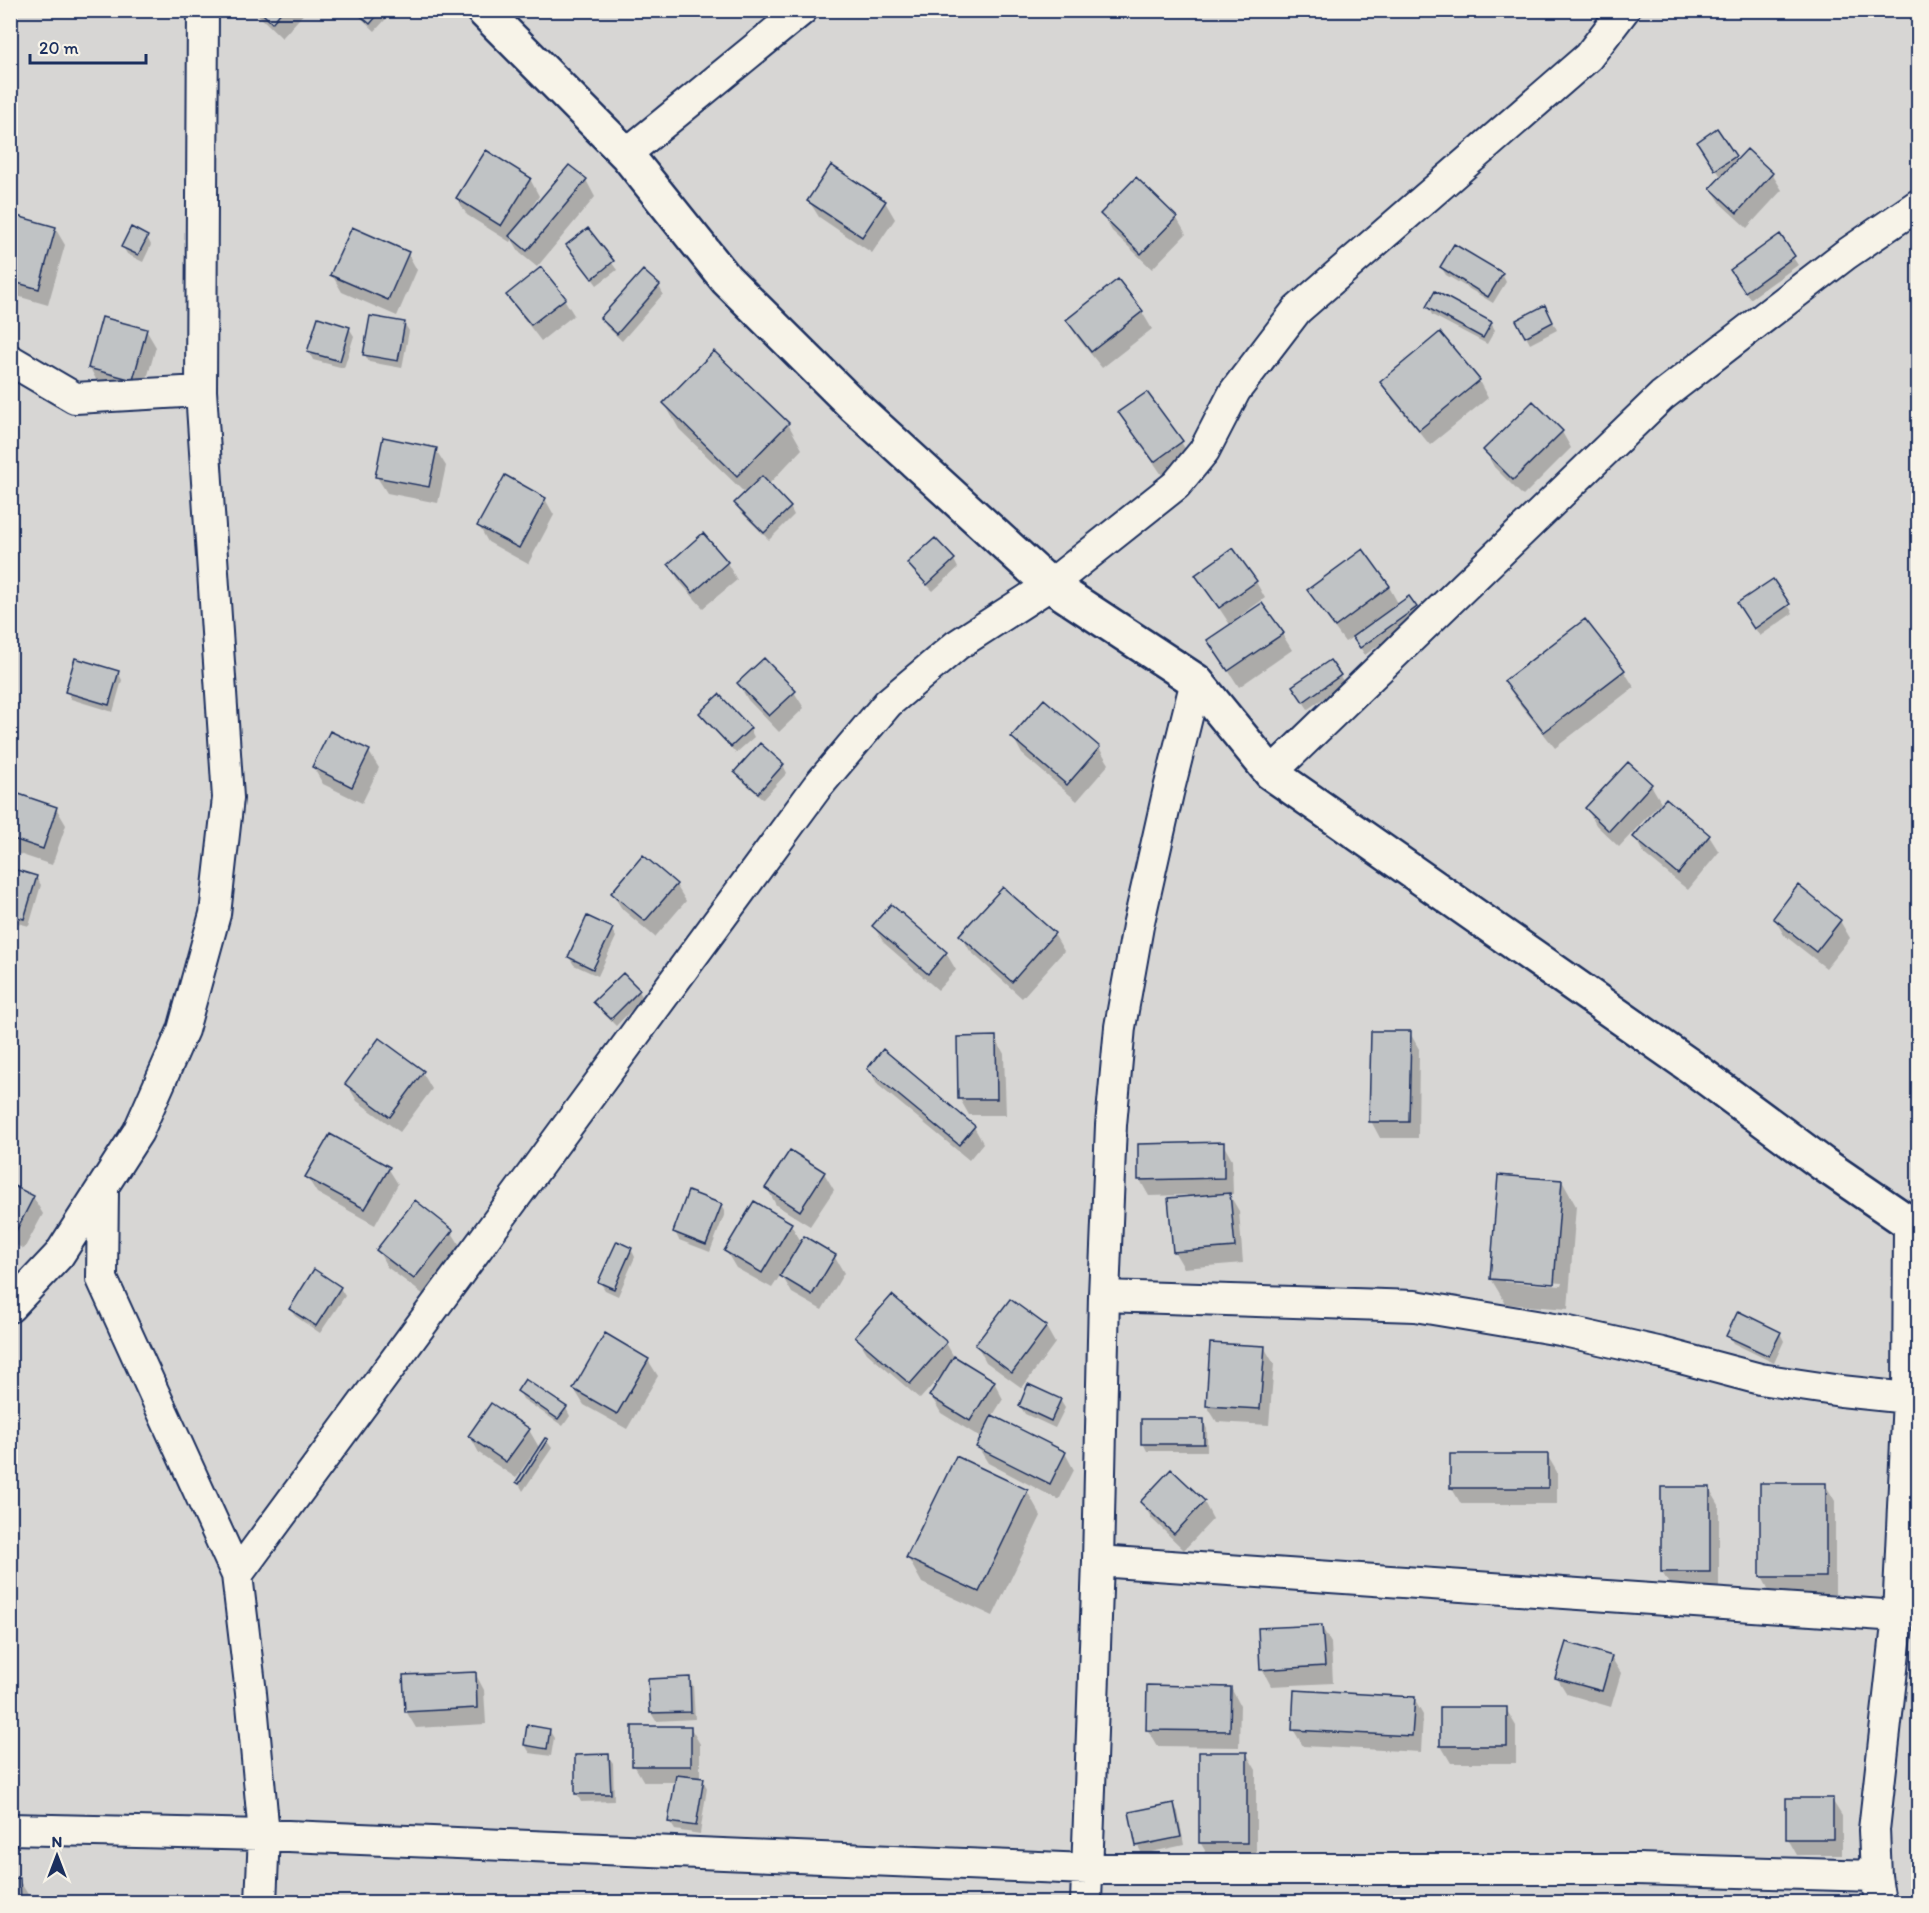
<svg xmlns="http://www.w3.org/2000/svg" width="1929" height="1913" font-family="Itim,sans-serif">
<rect width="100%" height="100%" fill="#f7f3e8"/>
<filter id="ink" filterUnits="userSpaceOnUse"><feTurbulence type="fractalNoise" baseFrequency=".0167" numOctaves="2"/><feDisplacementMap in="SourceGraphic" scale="12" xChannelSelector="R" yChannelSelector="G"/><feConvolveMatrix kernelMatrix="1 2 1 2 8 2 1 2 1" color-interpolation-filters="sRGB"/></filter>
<g filter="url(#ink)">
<path fill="#d7d6d4" stroke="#798299" stroke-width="1.5" d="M11 11H1918V1902H11Z"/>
<path fill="#0003" fill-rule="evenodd" d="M253 10H307L282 38Z
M353 10H394L375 31Z
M571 10H582L577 16Z
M1717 130 1737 162 1772 174 1782 190 1747 228 1722 205 1712 189 1722 178 1703 150Z
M530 179 539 196 530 210 532 211 586 180 595 197 537 267 520 253 512 239 510 242 467 215 457 198Z
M809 201 885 202 895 219 872 253 819 217Z
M1102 214 1176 217 1186 234 1152 269 1112 231Z
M10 216 55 228 65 245 48 305 10 294Z
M588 230 617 270 597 285 573 253Z
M147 237 151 245 143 262 127 254 123 247Z
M1779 237 1798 265 1750 299 1736 278Z
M408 254 417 270 397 316 342 292 332 275Z
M1441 267 1502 274 1506 282 1493 303 1446 275Z
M1117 281 1142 312 1152 329 1102 368 1077 337 1068 321Z
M659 286 663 294 622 341 606 326 602 318Z
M508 295 564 299 574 315 541 341 518 311Z
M1428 307 1491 323 1495 330 1487 344 1432 315Z
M1549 314 1557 330 1530 344 1518 321Z
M404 323 409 331 402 368 369 362 365 355Z
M349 328 354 336 344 368 313 360 309 352Z
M146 330 156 347 142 396 99 385 90 368Z
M1440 334 1479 381 1488 398 1430 445 1391 398 1382 382Z
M714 353 788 424 802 449 768 485 790 507 794 515 769 540 740 511 736 503 746 494 679 429 665 404Z
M1120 413 1181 442 1191 458 1164 478Z
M1562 432 1571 448 1523 496 1494 467 1485 450Z
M436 450 446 466 438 503 387 493 377 477Z
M545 499 554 515 528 564 488 542 479 526Z
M703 536 727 563 737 580 703 608 679 581 670 564Z
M954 560 958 568 933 591 913 571 909 564Z
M1197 575 1256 582 1265 598 1236 619 1237 622 1282 634 1292 650 1239 687 1209 641 1231 626Z
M1772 581 1793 613 1760 636 1743 611Z
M1389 587 1399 605 1409 598 1420 615 1365 655 1353 637 1345 642 1319 607 1309 591Z
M1329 662 1345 683 1308 709 1298 694Z
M1624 671 1634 687 1555 748 1515 698 1506 682Z
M118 672 122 680 113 712 71 699 67 691Z
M738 683 794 692 804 708 779 732 748 700Z
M701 713 750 729 754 737 736 753 705 721Z
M1013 737 1099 748 1109 764 1077 801 1022 754Z
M369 752 379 768 362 803 323 784 313 767Z
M1628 764 1651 785 1661 802 1619 847 1596 825 1587 808Z
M783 765 787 773 763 799 740 779 736 772Z
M10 793 56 808 66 825 52 865 10 851Z
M1709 836 1719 852 1688 890 1644 854 1635 838Z
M10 870 36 877 41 885 29 926 10 921Z
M676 885 686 901 655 937 622 909 612 893Z
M1799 888 1840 921 1850 938 1826 968 1784 935 1774 918Z
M1003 889 1054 934 1064 951 1022 998 970 951 961 935Z
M891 906 946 953 956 970 938 990 884 943 874 927Z
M611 929 616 937 598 976 574 965 569 957Z
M639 991 643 998 616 1026 600 1010 595 1002Z
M1410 1033 1419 1049 1418 1138H1380L1371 1121Z
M995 1037 1004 1054 1006 1115H969L960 1099Z
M869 1069 974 1127 983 1143 969 1160 878 1085Z
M422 1072 432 1089 400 1132 357 1101 347 1084Z
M1223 1144 1232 1160 1233 1194H1229L1239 1211 1243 1263 1184 1268 1174 1251 1187 1195 1149 1196 1140 1180Z
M790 1152 824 1173 834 1190 810 1226 776 1205 767 1188Z
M388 1168 398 1184 375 1225 317 1193 307 1177Z
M1562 1181 1576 1206 1568 1309 1506 1304 1491 1279ZM1505 1279 1562 1283 1561 1286 1505 1282Z
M10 1186 33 1197 43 1214 24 1249 10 1242Z
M721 1205 725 1213 710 1252 679 1240 675 1232Z
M791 1225 802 1243 834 1256 844 1273 822 1310 792 1293 781 1274 772 1288 736 1268 726 1251Z
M451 1231 461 1247 424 1295 387 1267 378 1250Z
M631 1249 635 1257 618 1296 605 1290 600 1282Z
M340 1288 345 1296 320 1333 295 1316 290 1309Z
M1046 1327 1055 1343 1022 1388 986 1362 977 1345Z
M1780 1333 1784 1341 1774 1363 1733 1343 1728 1335Z
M857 1337 946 1343 954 1357 994 1382 1003 1399 992 1417 1065 1453 1074 1470 1059 1500 988 1463 978 1447 986 1431 984 1430 980 1437 941 1413 931 1396 945 1371 920 1399 867 1353Z
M1264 1347 1274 1364 1269 1425 1217 1422 1207 1406Z
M648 1360 658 1376 627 1429 584 1405 574 1389Z
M519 1391 566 1408 570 1416 563 1426 523 1399Z
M1060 1400 1065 1408 1055 1428 1025 1414 1020 1406Z
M1203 1421 1207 1429V1451H1147L1143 1443Z
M529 1430 540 1449 546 1440 552 1448 523 1491 518 1482 540 1449 537 1448 516 1478 479 1453 470 1436Z
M1547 1455 1557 1472V1504H1461L1451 1487Z
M1171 1471 1204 1502 1213 1519 1184 1550 1152 1519 1142 1502Z
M1762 1484H1825L1835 1501V1594H1771L1762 1577Z
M1709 1488 1719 1505V1589H1672L1662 1572Z
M1027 1491 1041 1516 993 1616 922 1583 908 1558Z
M1321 1626 1331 1643 1333 1683 1271 1686 1262 1669Z
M1611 1657 1621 1673 1611 1707 1567 1694 1557 1678Z
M475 1673 484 1690 486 1724 416 1728 406 1711Z
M689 1678 693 1686 695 1719 656 1721 651 1713Z
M1231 1688 1240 1705 1239 1747 1157 1746 1147 1729Z
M1414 1699 1423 1715 1421 1752 1303 1746 1293 1729Z
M1441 1709H1506L1516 1726V1763H1451L1441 1746Z
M690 1727 700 1744V1779L703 1780 707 1788 700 1834 675 1830 670 1822 677 1782H644L634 1765Z
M549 1730 554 1738 551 1756 530 1753 525 1745Z
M1246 1753 1256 1770V1859H1210L1200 1842Z
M608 1756 613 1763 614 1801 581 1802 577 1794 576 1757Z
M1832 1800 1842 1816V1855H1797L1788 1839Z
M1173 1804 1178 1812 1184 1845 1142 1854 1138 1846 1131 1813Z
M10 1880H19L29 1896V1902H10Z"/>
<path fill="#c0c3c5" stroke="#1b2f5e" stroke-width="1.5" d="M259 10H283L272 23Z
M354 10H382L370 24Z
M1717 128 1736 156 1715 170 1697 142Z
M1747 149 1773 173 1737 213 1710 188Z
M486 150 531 178 501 226 456 198Z
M569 165 587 179 527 251 509 236Z
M831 165 886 201 862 237 807 201Z
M1136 177 1177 217 1141 254 1100 214Z
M10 214 56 227 39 289 10 281Z
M131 227 148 236 138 255 121 247Z
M352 227 409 252 388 300 330 275Z
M588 228 614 261 592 279 566 245Z
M1780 234 1795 256 1745 292 1730 270Z
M1454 244 1503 273 1488 297 1440 267Z
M541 267 566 298 531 325 506 295Z
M643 270 660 285 617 334 600 318Z
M1118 279 1143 311 1091 352 1066 320Z
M1435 291 1492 322 1483 338 1426 307Z
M1545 305 1553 322 1525 337 1516 320Z
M370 316 405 322 398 361 363 355Z
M102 317 147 329 133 380 88 368Z
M318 317 350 327 340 361 307 352Z
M1440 332 1480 380 1419 430 1380 382Z
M714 351 789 423 737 476 663 403Z
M1147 392 1183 441 1154 462 1118 412Z
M1533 401 1563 431 1513 480 1483 450Z
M383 437 437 448 429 487 375 477Z
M505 475 546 498 519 548 477 526Z
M762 476 791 507 764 533 734 503Z
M703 533 728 562 693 593 668 564Z
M935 538 955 559 927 585 907 563Z
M1233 548 1257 581 1219 608 1195 575Z
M1363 549 1390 586 1335 627 1307 590Z
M1773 579 1790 604 1754 629 1737 603Z
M1409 596 1417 607 1360 648 1352 637Z
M1262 603 1284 633 1228 671 1207 640Z
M1585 619 1625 670 1544 732 1504 681Z
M75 658 119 671 109 705 65 692Z
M764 658 796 691 769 716 737 683Z
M1330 660 1341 675 1303 702 1292 686Z
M719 694 751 728 731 747 699 713Z
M1044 699 1100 747 1067 785 1011 737Z
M330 731 370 750 352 787 312 767Z
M760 743 784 764 758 793 734 772Z
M1628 762 1652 784 1609 831 1585 808Z
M10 791 57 807 43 849 10 838Z
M1666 798 1710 835 1678 874 1633 837Z
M643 855 677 884 645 921 611 893Z
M10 868 37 876 24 919 10 915Z
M1798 885 1841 920 1816 952 1773 918Z
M1003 887 1055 933 1012 982 959 935Z
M891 904 947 952 928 974 872 926Z
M587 916 613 928 593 969 568 957Z
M623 973 640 990 611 1019 593 1002Z
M1371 1031H1411L1409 1122H1369Z
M996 1036 997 1099H958L957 1037Z
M379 1038 424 1071 390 1117 345 1084Z
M883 1049 975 1126 959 1145 867 1069Z
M330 1134 390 1167 365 1209 305 1177Z
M1224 1142V1178L1138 1180V1144Z
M790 1150 825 1172 800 1211 765 1188Z
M1498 1175 1562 1180 1554 1284 1490 1279Z
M10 1184 34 1196 15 1233 10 1231Z
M688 1191 722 1204 706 1245 673 1232Z
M1230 1193 1235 1247 1173 1252 1168 1198Z
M415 1200 453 1230 414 1279 376 1250Z
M754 1201 792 1223 762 1273 724 1251Z
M804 1236 836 1255 812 1295 780 1276Z
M617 1241 632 1248 614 1289 598 1282Z
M314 1269 341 1287 316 1326 289 1309Z
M892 1295 947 1342 910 1384 855 1337Z
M1010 1299 1047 1326 1012 1373 975 1345Z
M1738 1311 1781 1332 1769 1356 1726 1336Z
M605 1333 649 1359 617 1414 573 1389Z
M1210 1343 1265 1346 1260 1409 1206 1406Z
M954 1356 995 1381 970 1421 929 1396Z
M525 1379 567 1407 558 1419 517 1391Z
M1028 1384 1061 1399 1051 1421 1019 1406Z
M491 1403 530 1429 506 1462 468 1436Z
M992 1415 1066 1452 1050 1484 976 1447Z
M1141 1419H1204V1444H1141Z
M545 1438 548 1439 519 1484 516 1482Z
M1450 1454H1548V1488H1450Z
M956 1456 1028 1490 979 1592 906 1558Z
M1171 1469 1205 1501 1174 1534 1140 1502Z
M1760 1483H1826V1577H1760Z
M1661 1487H1710V1572H1661Z
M1322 1625 1325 1666 1260 1670 1258 1628Z
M1566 1642 1612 1656 1602 1691 1555 1678Z
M476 1672 477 1708 405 1712 403 1675Z
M690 1677 691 1712 650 1713 648 1679Z
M1147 1685 1231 1687 1230 1731 1146 1730Z
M1294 1690 1415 1697 1412 1736 1292 1730Z
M1440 1707H1507V1746H1440Z
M527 1725 550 1729 547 1749 524 1745Z
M632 1726H691V1766H632Z
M1199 1752H1247V1843H1199Z
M609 1754 611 1794H575V1755Z
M676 1775 704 1778 696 1826 668 1822Z
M1786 1798H1833V1839H1786Z
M1174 1803 1181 1837 1136 1846 1129 1812Z
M20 1878 21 1902H10V1879Z"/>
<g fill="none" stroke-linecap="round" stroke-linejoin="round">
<g stroke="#1b2f5e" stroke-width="34">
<path id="street" d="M626 154 802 10
M10 360 75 398 201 391
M1271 773 1662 396 1845 255 1918 205
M103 1189 102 1279 237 1575 251 1693 264 1835 261 1902
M1104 1296 1415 1306 1560 1330 1662 1353 1760 1379 1841 1391 1908 1398
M10 1307 59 1255 138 1132 183 1030 215 914 228 798 201 391 203 10
M1098 1561 1898 1616
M237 1575 817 787 888 703 957 645 1050 585 1176 485 1204 451 1235 391 1297 310 1588 57 1624 10
M10 1829 264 1835 1087 1869H1637L1876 1876
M1086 1902 1098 1561 1104 1296 1111 1125 1120 1027 1138 926 1168 793 1196 681
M1880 1902 1876 1876 1874 1830 1898 1616 1908 1398 1909 1224 1918 1216"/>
</g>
<g stroke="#1b2f5e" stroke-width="38">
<path id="secondary" d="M483 10 626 154 726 279 855 407 1050 585 1196 681 1271 773 1693 1068 1823 1164 1918 1229"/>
</g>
<use href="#street" stroke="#f7f3e8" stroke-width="30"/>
<use href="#secondary" stroke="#f7f3e8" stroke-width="33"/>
</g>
</g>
<rect width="1929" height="1913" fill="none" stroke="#f7f3e8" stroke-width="36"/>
<rect x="18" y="18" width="1893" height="1877" fill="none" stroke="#1b2f5e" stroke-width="2" filter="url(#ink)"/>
<g transform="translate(57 1856)" stroke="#f7f3e8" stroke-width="4.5" paint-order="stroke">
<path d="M0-4.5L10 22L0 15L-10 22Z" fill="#1b2f5e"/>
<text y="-9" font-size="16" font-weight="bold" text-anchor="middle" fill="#1b2f5e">N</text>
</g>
<path d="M30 54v9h116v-9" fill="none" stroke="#1b2f5e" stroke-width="3"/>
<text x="39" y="54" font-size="18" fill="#1b2f5e" stroke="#f7f3e8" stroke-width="4.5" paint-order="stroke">20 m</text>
</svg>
